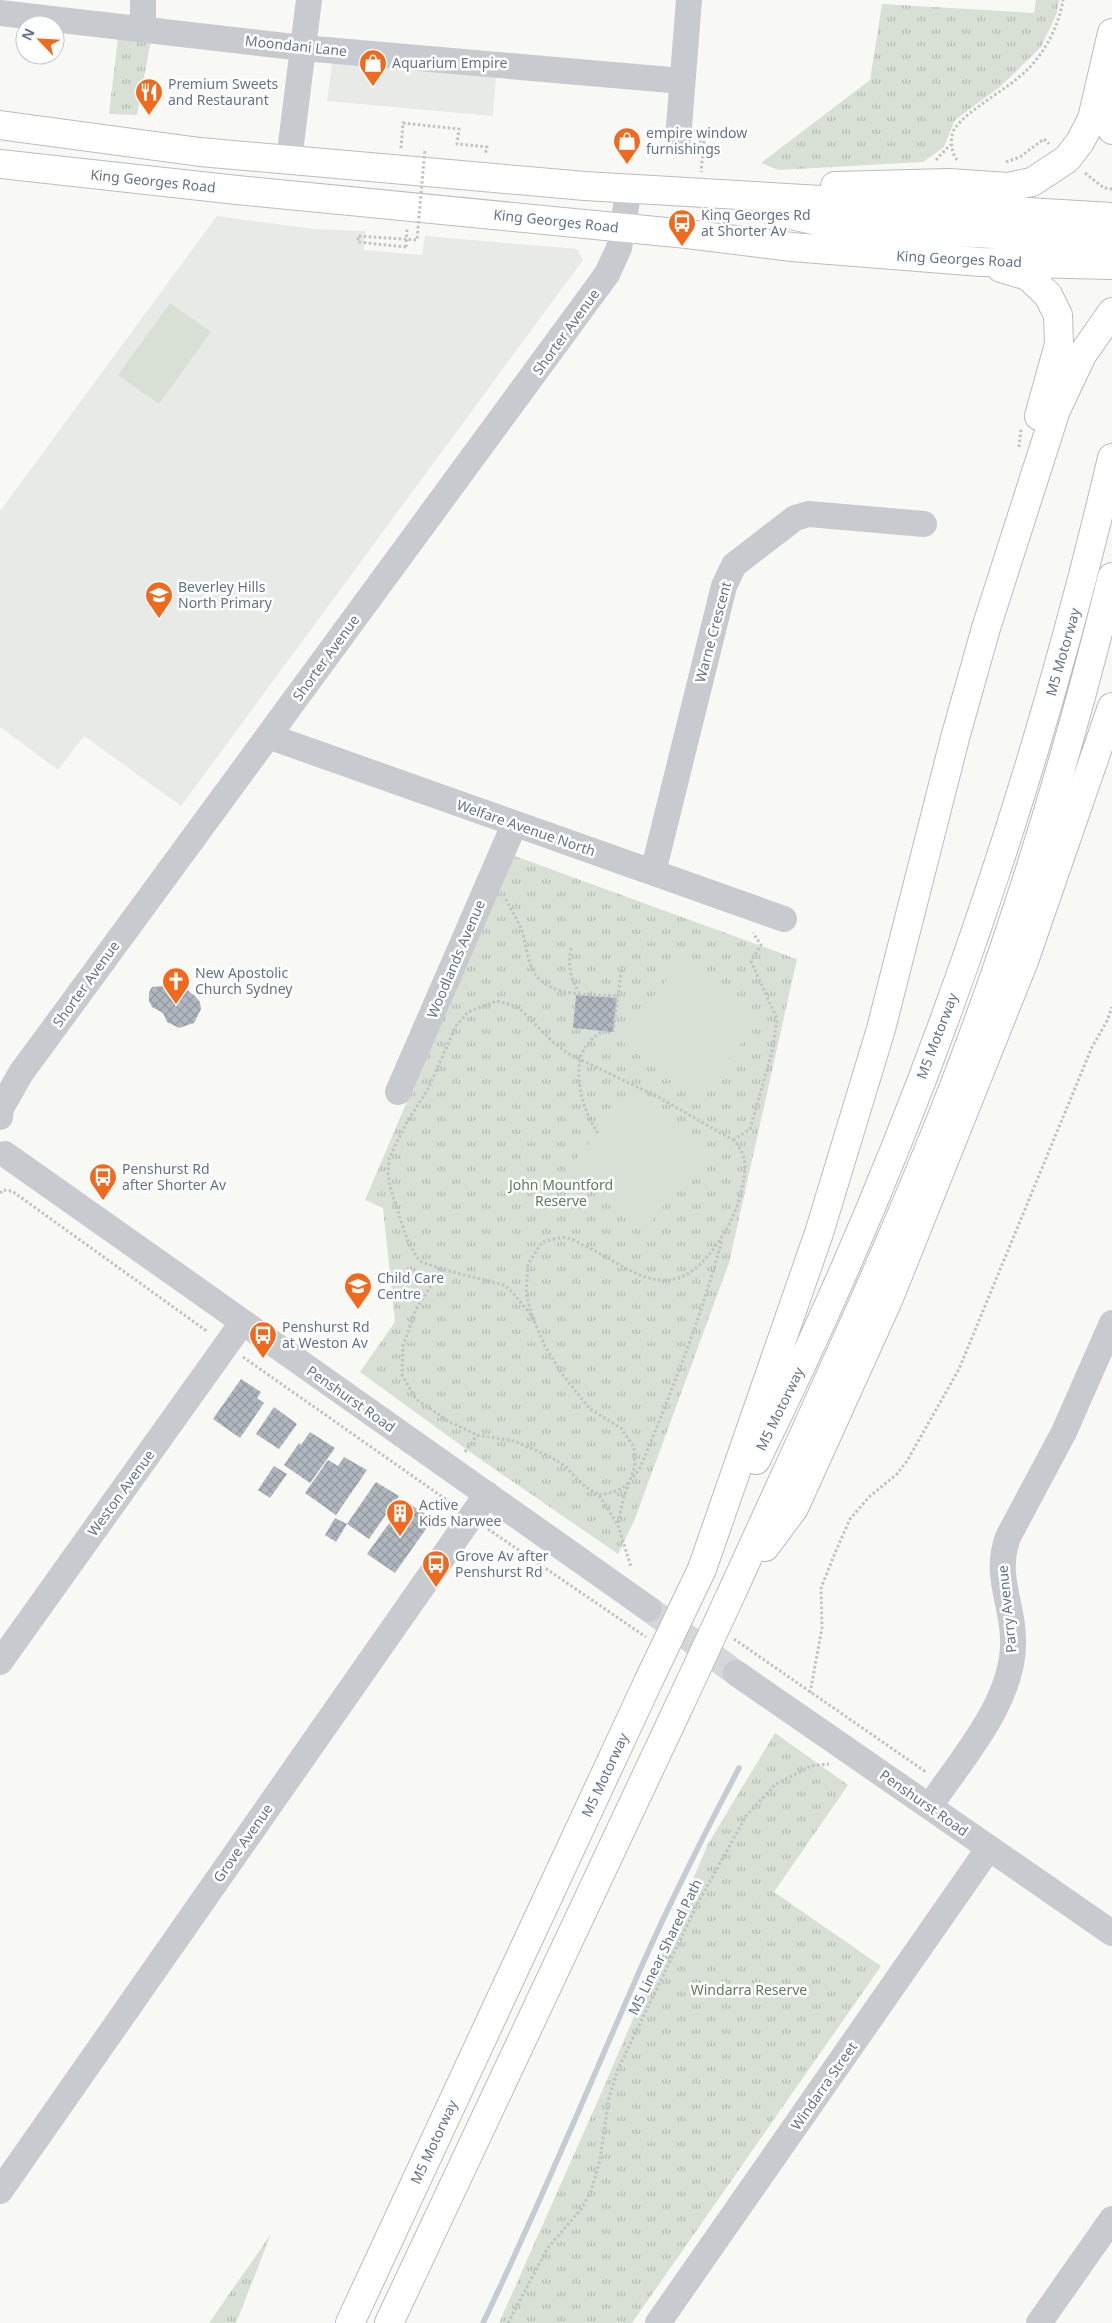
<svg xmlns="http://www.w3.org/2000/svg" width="1112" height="2323" font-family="'Noto Sans',sans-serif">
<defs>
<pattern id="grass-tufts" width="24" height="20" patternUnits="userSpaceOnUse" patternTransform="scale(1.25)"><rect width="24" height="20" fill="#d8e0d5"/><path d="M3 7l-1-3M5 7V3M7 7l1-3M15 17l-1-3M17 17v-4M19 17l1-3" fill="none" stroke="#b3bab3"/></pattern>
<pattern id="building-cross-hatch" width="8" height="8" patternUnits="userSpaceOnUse" patternTransform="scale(1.25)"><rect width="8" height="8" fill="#b0b7be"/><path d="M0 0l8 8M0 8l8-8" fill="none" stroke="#9399a0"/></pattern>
</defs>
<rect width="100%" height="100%" fill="#f8f8f5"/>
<path fill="#e8eae8" d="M333 58 496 76 493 116 327 101Z
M217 216 314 229 365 231 364 250 422 255 425 236 577 249 583 260 181 806 84 736 58 770 0 727V511Z"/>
<path fill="url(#grass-tufts)" d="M1036 0H1059L1057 13 1041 47 1001 86 955 120 944 147 923 162 779 170 761 163 870 80 882 4 1034 13Z
M118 38 151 40 137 115 109 114Z
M512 855 797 959 729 1263 634 1521 618 1554 477 1457 360 1372 395 1322 383 1208 365 1200Z
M775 1733 848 1785 774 1892 881 1966 632 2323H499L603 2089 708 1844Z
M271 2234 236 2323H209Z"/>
<path fill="#d8e0d5" d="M170 303 211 332 159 404 118 375Z
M681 962 757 1024 695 1100 619 1039Z
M629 1095 704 1158 642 1232 567 1170Z"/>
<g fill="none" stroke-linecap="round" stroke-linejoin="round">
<path stroke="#c3ccd2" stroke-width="5.5" d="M483 2323C535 2215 581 2105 629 1995 662 1918 700 1842 739 1768"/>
</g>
<path fill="url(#building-cross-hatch)" d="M163 986 176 992 180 989H186L195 996 200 1002 201 1009 194 1023 179 1028 167 1022 163 1013 152 1007 149 1001V992L152 987Z
M576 995 617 998 613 1032 573 1028Z
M241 1379 261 1392 257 1398 264 1403 240 1438 213 1419Z
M274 1407 297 1424 279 1449 256 1434Z
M310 1432 335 1448 310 1483 284 1465 299 1443 301 1445Z
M344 1457 367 1470 336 1515 305 1493 328 1460 338 1466Z
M274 1466 287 1474 270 1498 258 1490Z
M376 1482 399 1496 369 1539 347 1524Z
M405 1501 433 1519 395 1573 367 1554Z
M335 1518 347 1524 336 1542 325 1535Z"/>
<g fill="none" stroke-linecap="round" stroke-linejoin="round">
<path stroke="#d3d7da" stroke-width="26" stroke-dasharray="26 13" stroke-linecap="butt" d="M649 1609 736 1673"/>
<g stroke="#b9bcc0" stroke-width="30">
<path id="highway" d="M1106 86 1107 111 1112 130
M0 125 200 152 585 186 1112 217
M0 164 237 190 687 234 792 247 981 262 1112 265
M835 186 949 183 1008 187 1032 182 1067 159 1080 142 1092 119 1112 33
M774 211 835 225 1112 241
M1001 268 1028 276 1048 295 1058 315 1059 344 1039 416
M756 1460C913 1142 1031 803 1112 458
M765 1547 794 1508 889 1298 1024 961 1112 707
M702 1569 819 1233 881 1029 955 738 986 628 1056 410 1082 355 1112 312
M733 1590C804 1433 878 1277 942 1117 1012 941 1067 760 1112 577
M350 2323 648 1682
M389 2323 680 1704"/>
</g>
<path stroke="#c0c2c5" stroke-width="3" stroke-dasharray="2.5 2.5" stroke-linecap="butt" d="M699 141H704L701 172
M401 148 403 123 459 129 457 144 487 147 485 155
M936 160 950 145
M957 160C951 152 949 137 955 128 970 108 1008 89 1027 70 1045 52 1059 26 1063 0
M1006 162 1020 157 1044 139 1049 144
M1085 173 1104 188 1112 189
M406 247 407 228
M1019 447 1021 429
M506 899C511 911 519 921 523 934 526 946 528 963 535 974 551 998 593 994 618 996
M571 948C568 965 570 979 579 992
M613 1032 622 966
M598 1133C584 1114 573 1076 582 1054 586 1043 594 1037 603 1031
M733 1140 750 1129 772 1052 777 1019 751 961 761 945 753 933
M0 1193 3 1190 12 1191 208 1332
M442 1269 416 1309 403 1346 402 1375 416 1399 448 1421 477 1435 514 1441 549 1456 565 1466 583 1485 599 1495 618 1525 631 1567
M532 1316 526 1293 528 1264 542 1242C549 1241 561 1236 568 1238 574 1239 580 1244 585 1246 629 1267 666 1305 707 1257 722 1239 735 1217 741 1193 745 1172 750 1157 733 1140L660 1098 569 1054 553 1042 521 1010 509 1004 496 1001 468 1012 456 1026 428 1089 407 1122 389 1158 388 1174 390 1187 407 1239 416 1256 422 1262 442 1269 504 1285 513 1293 532 1316 545 1346 562 1374 590 1409 621 1428 634 1447 635 1466 623 1499 618 1525
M243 1357 451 1503
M465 1452 477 1435
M633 1477 640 1468C671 1393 701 1318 722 1240
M599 1495C611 1493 621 1491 629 1482
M488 1529 646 1637
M734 1639 926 1772
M810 1693 822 1628 821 1588 835 1553 850 1519 869 1497 897 1474 907 1461 959 1369 1092 1047 1107 1021 1112 1007
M508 2323 547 2249 582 2208 591 2191 600 2160 609 2098 618 2069 698 1903 746 1816 776 1784 811 1766 829 1764"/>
<path stroke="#c7cace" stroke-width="26" d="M143 0V29
M0 13 303 48 682 81
M678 139 689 0
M289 160 309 0
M268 736 784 919
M653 872 724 586 734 565 795 518 809 514 924 524
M398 1092 514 825
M0 1117 1 1108 21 1073 607 274 619 248 629 189
M5 1154 649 1609
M0 1662 242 1323
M736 1673 1112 1933
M930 1806C962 1758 1016 1699 1013 1638 1012 1601 994 1575 1008 1537L1064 1432 1112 1323
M0 2191 487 1494
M658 2323 989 1848
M1039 2323 1112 2219"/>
<use href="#highway" stroke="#fff" stroke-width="28"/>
<g stroke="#b9bcc0" stroke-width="30" stroke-linecap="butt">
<path id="highway-bridge" d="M648 1682 702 1569
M680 1704 733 1590"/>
</g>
<path stroke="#c0c2c5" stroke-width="3" stroke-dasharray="2.5 2.5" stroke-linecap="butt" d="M406 247 358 242V236L417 240 425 149"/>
<use href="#highway-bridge" stroke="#fff" stroke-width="28"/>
</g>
<defs>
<g id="shop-pin" transform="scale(1.4375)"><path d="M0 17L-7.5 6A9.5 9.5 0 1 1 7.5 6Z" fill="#f0691c" stroke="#fff"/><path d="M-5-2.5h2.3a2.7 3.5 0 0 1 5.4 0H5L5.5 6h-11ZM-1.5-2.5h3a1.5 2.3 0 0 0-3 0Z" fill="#fff"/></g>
<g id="restaurant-pin" transform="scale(1.4375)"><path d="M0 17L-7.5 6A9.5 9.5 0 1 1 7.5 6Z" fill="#f0691c" stroke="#fff"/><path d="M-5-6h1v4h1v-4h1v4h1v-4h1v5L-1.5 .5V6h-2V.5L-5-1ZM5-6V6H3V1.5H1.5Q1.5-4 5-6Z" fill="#fff"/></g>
<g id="bus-pin" transform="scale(1.4375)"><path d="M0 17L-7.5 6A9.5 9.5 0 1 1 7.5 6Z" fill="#f0691c" stroke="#fff"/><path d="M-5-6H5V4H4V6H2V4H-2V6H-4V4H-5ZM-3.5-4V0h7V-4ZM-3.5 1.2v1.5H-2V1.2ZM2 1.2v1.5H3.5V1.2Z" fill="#fff"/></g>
<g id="school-pin" transform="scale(1.4375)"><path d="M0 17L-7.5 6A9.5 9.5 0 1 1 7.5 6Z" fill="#f0691c" stroke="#fff"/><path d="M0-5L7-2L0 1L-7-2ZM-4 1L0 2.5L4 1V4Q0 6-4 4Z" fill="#fff"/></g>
<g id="church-pin" transform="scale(1.4375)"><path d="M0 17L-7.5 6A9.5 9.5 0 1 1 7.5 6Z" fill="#f0691c" stroke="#fff"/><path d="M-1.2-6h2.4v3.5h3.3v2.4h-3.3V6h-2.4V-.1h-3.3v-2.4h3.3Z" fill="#fff"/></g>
<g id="building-pin" transform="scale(1.4375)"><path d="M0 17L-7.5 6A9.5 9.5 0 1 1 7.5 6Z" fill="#f0691c" stroke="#fff"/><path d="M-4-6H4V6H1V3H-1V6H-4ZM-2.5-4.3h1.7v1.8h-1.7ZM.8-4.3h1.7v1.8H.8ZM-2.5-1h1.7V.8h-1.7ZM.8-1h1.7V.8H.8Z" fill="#fff"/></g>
</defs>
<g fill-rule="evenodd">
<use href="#shop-pin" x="373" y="63"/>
<use href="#restaurant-pin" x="149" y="92"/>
<use href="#shop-pin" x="627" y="141"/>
<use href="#bus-pin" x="682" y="223"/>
<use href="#school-pin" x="159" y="595"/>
<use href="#church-pin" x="176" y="981"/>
<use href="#bus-pin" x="103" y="1177"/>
<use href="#school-pin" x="358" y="1286"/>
<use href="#bus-pin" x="263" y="1335"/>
<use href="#building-pin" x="400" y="1513"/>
<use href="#bus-pin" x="436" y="1564"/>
</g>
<g text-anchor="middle" stroke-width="5" stroke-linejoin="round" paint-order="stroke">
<g font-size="14" fill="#647488" stroke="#fff">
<text transform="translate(296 46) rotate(6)" y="5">Moondani Lane</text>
<text transform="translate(153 181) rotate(6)" y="5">King Georges Road</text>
<text transform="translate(556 221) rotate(6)" y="5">King Georges Road</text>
<text transform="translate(959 259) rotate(3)" y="5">King Georges Road</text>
<text transform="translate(566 332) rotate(-54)" y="5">Shorter Avenue</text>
<text transform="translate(713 632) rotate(-75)" y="5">Warne Crescent</text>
<text transform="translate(1063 652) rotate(-74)" y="5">M5 Motorway</text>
<text transform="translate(326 658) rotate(-54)" y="5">Shorter Avenue</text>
<text transform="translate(526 828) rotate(19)" y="5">Welfare Avenue North</text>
<text transform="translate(456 959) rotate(-67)" y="5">Woodlands Avenue</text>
<text transform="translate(86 984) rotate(-54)" y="5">Shorter Avenue</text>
<text transform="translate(937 1036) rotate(-69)" y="5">M5 Motorway</text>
<text transform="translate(351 1399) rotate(35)" y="5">Penshurst Road</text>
<text transform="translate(780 1409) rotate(-64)" y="5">M5 Motorway</text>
<text transform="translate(121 1493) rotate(-54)" y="5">Weston Avenue</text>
<text transform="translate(1007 1609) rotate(-96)" y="5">Parry Avenue</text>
<text transform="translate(605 1775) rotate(-65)" y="5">M5 Motorway</text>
<text transform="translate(924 1803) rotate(35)" y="5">Penshurst Road</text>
<text transform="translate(243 1843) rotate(-55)" y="5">Grove Avenue</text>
<text transform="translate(665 1947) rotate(-64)" y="5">M5 Linear Shared Path</text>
<text transform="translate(824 2086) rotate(-55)" y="5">Windarra Street</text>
<text transform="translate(434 2142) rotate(-65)" y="5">M5 Motorway</text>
</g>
<g font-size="14" fill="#647488" stroke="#fff" text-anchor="start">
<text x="392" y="68">Aquarium Empire</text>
<text x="168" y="89">Premium Sweets<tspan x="168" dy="16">and Restaurant</tspan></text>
<text x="646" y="138">empire window<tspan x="646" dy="16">furnishings</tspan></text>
<text x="701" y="220">King Georges Rd<tspan x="701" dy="16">at Shorter Av</tspan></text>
<text x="178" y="592">Beverley Hills<tspan x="178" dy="16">North Primary</tspan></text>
<text x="195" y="978">New Apostolic<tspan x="195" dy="16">Church Sydney</tspan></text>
<text x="122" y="1174">Penshurst Rd<tspan x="122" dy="16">after Shorter Av</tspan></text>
<text x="377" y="1283">Child Care<tspan x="377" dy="16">Centre</tspan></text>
<text x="282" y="1332">Penshurst Rd<tspan x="282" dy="16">at Weston Av</tspan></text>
<text x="419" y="1510">Active<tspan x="419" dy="16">Kids Narwee</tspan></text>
<text x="455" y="1561">Grove Av after<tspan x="455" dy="16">Penshurst Rd</tspan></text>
</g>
<g font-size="14" fill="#627a60" stroke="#fff">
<text x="561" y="1190">John Mountford<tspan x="561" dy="16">Reserve</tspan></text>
<text x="749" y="1995">Windarra Reserve</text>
</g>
</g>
<g transform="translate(40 40) rotate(295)"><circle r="24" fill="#ffffff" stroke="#c1c7cf"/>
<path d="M0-4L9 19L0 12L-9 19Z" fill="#f0691c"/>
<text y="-8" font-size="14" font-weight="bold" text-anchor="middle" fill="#647488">N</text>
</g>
</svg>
